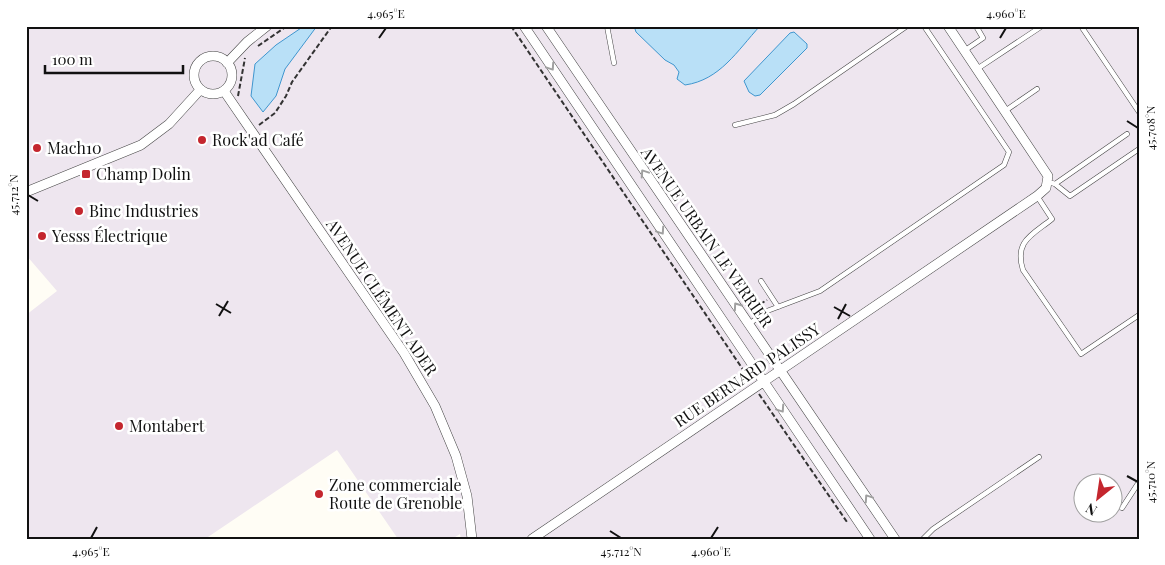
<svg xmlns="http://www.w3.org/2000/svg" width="1165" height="565" font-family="'Playfair Display',serif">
<rect width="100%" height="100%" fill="#fffdf5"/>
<path fill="#eee6ef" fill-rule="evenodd" d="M26 26H1139V539H461L460 534 452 539H398L337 450 205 539H26V315L57 291 26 255ZM1082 482H1112V512H1082Z"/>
<path fill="#b9e0f7" stroke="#3f96cf" d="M304 26H317L285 69 276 96 263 112 251 96 255 64 276 45Z
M634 26H760C737 51 720 80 685 85L677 79 679 72 674 65 665 60 636 32Z
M794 32 807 44V48L760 95 755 96 749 92 744 81 790 33Z"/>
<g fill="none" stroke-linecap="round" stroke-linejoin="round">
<g stroke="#444" stroke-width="5.5">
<path id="lane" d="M607 26 614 63
M1081 26 1139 112
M964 51 983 38 976 26
M977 69 1042 26
M1005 111 1037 89
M735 125 775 115 794 104 907 26
M1052 183 1055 184 1127 134
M1055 184 1070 196 1139 149
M1037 196 1052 219C1032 235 1014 241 1023 270L1081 354 1139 315
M761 281 778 307
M749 324 767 311 820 291 1004 165 1009 152 924 26
M1122 508 1139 482
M923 539 933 529 1039 457"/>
</g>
<g stroke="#444" stroke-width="10">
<path id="street" d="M524 26 870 539
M546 26 895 539
M194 75a19 19 0 1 1 38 0a19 19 0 1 1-38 0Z
M227 63 247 42 267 26
M224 91 404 353 435 406 456 456 467 496 472 539
M26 192 141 145 169 124 200 90
M532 539 1037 196 1046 188 1048 176 948 26"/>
</g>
<path stroke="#333" stroke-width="2" stroke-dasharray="5 2.5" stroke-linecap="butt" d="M511 26 750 380
M258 46 287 26
M238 96 245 58
M259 125 275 113 286 96 292 82 332 26
M745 305 762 303 767 300
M759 394 847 522"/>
<use href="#lane" stroke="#fff" stroke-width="4.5"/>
<use href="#street" stroke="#fff" stroke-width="9"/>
</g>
<defs><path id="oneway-chevron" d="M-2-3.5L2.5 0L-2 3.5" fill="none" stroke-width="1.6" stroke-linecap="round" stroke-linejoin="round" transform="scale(1.25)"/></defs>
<g stroke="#a0a0a0">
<use href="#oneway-chevron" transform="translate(551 67) rotate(56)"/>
<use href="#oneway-chevron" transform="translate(644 173) rotate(-124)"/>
<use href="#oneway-chevron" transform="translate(661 231) rotate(56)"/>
<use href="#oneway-chevron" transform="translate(737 306) rotate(-125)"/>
<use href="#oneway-chevron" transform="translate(781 409) rotate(56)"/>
<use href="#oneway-chevron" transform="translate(868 498) rotate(-124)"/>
</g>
<path fill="none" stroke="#111" stroke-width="2" d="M379 38 386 28M1000 38 1006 28M1127 121 1138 128M28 195 38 201M216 304 231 313M834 307 850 316M219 316 228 301M838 319 846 304M1127 476 1138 482M610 531 621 538M91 538 97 527M711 538 718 527"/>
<g fill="#c4262e" stroke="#fff" stroke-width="2">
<circle cx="202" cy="140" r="5"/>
<circle cx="37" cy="148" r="5"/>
<rect x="81" y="169" width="10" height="10" rx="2.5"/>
<circle cx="79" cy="211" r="5"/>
<circle cx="42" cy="236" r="5"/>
<circle cx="119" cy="426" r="5"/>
<circle cx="319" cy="494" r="5"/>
</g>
<g text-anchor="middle" stroke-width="5" stroke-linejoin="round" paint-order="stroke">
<g font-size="16" fill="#111" stroke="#fff" text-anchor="start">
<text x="212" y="146">Rock'ad Café</text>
<text x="47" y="154">Mach10</text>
<text x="96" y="180">Champ Dolin</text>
<text x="89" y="217">Binc Industries</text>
<text x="52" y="242">Yesss Électrique</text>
<text x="129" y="432">Montabert</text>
<text x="329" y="491">Zone commerciale<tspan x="329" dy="18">Route de Grenoble</tspan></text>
</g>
<g font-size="16" fill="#111" stroke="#fff">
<text transform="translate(707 237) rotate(55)" y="6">AVENUE URBAIN LE VERRIER</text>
<text transform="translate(382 297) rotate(56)" y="6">AVENUE CLÉMENT ADER</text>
<text transform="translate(747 375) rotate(-34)" y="6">RUE BERNARD PALISSY</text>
</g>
</g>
<rect width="1165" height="565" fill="none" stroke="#ffffff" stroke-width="55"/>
<g transform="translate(1098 498) rotate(210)"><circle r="24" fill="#ffffff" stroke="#a0a0a0"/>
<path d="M0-4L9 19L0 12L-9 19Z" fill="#c4262e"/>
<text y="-8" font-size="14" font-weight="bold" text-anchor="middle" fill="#111111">N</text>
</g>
<path d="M45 65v8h138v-8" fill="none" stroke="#111111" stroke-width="2.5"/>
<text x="52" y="65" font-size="15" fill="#111111" stroke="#ffffff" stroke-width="4" paint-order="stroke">100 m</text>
<rect x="28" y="28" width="1110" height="510" fill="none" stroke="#111" stroke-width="2"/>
<g font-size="12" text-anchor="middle" fill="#111">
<text x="386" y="18">4.965°E</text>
<text x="1006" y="18">4.960°E</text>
<text transform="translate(1151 128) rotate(-90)" y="4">45.708°N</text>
<text transform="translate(14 195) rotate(-90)" y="4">45.712°N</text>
<text transform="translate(1151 482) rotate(-90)" y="4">45.710°N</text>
<text x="91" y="556">4.965°E</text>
<text x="621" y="556">45.712°N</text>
<text x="711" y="556">4.960°E</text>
</g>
</svg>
